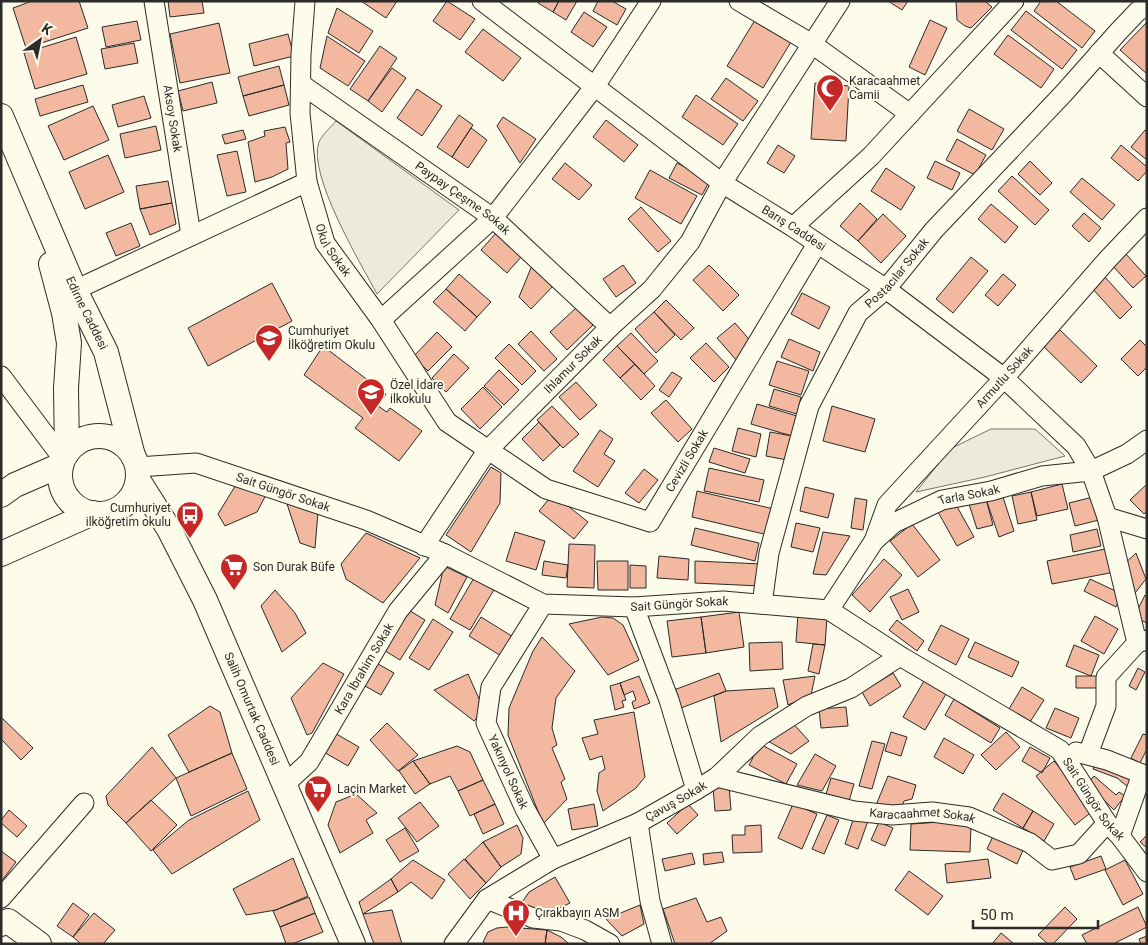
<svg xmlns="http://www.w3.org/2000/svg" width="1148" height="945" font-family="Roboto,sans-serif">
<rect width="100%" height="100%" fill="#fdfbea"/>
<path fill="#ecebdb" stroke="#74746e" d="M336 121 459 210 377 294C361 264 307 174 319 142 322 135 331 127 336 121Z
M991 429H1035L1065 456 985 477 916 492 950 449Z"/>
<path fill="#f2b8a0" stroke="#2b2b2b" d="M32 1H79L88 28 26 48 13 8Z
M168 1H202L204 13 170 17Z
M361 1H397L386 18Z
M447 1 475 19 460 40 433 21Z
M539 1H559L553 12 538 3Z
M559 1H577L566 20 553 12Z
M598 1H612L626 9 617 25 593 11Z
M888 1H908L902 10Z
M956 1H985L992 7 971 28 965 26 957 20Z
M1041 1H1056L1095 31 1082 48 1034 11Z
M337 8 373 31 359 53 328 33Z
M1026 11 1077 50 1062 69 1011 30Z
M584 12 607 27 593 47 571 32Z
M755 20 791 42 763 88 727 66Z
M930 20 947 28 925 75 909 67Z
M137 21 141 40 106 47 102 27Z
M1147 22V74L1120 50Z
M219 23 230 73 180 83 170 34Z
M483 29 521 58 503 81 465 52Z
M288 34 294 56 254 66 249 44Z
M1008 35 1054 69 1041 88 994 54Z
M327 36 365 61 348 86 320 68Z
M76 37 87 74 35 89 24 53Z
M134 43 138 63 105 69 101 49Z
M380 46 397 58 368 101 350 89Z
M279 66 284 85 243 96 238 77Z
M392 68 406 78 382 112 368 101Z
M726 78 758 101 743 121 711 99Z
M212 82 217 103 183 111 178 91Z
M815 83 849 86 846 141 811 139Z
M83 85 88 102 40 116 35 99Z
M284 85 289 105 249 116 243 96Z
M417 89 442 106 422 136 397 118Z
M696 95 738 124 723 145 682 117Z
M144 96 151 118 118 127 112 105Z
M93 106 109 140 64 160 48 126Z
M969 109 1004 129 992 150 957 131Z
M459 115 473 125 452 157 437 147Z
M503 117 536 139 520 163 497 126Z
M606 120 638 145 624 162 593 137Z
M156 126 161 150 125 158 120 134Z
M285 127 290 142 286 143 288 169 272 177 255 182 248 142 265 136 264 131Z
M471 128 487 140 468 168 452 157Z
M243 130 246 139 225 144 222 135Z
M1145 130 1147 131V160L1131 147Z
M957 139 986 155 975 175 946 160Z
M778 145 795 156 784 173 767 163Z
M1121 145 1147 167V171L1138 181 1111 158Z
M237 151 246 192 227 196 217 155Z
M108 155 124 192 85 209 69 172Z
M935 161 960 173 952 190 927 178Z
M1030 161 1052 183 1040 195 1018 174Z
M565 163 592 185 579 200 552 179Z
M677 163 710 180 702 195 669 178Z
M886 168 915 187 901 210 871 191Z
M650 170 697 196 681 224 635 198Z
M1012 176 1049 210 1035 225 998 191Z
M1082 178 1115 205 1102 220 1070 192Z
M168 181 172 203 140 209 136 186Z
M172 203 176 224 150 235 140 209Z
M860 203 877 219 858 241 840 226Z
M991 204 1018 227 1005 243 978 219Z
M641 207 671 241 658 252 628 219Z
M1084 213 1101 228 1089 242 1072 226Z
M883 214 906 236 881 263 858 241Z
M131 223 140 246 116 256 106 233Z
M496 233 522 256 507 273 481 250Z
M1124 252 1146 276 1133 288 1111 264Z
M971 257 988 271 953 313 936 299Z
M533 263 555 284 531 309 519 297Z
M623 265 636 283 616 297 603 279Z
M709 265 739 295 723 311 693 280Z
M459 274 491 302 477 317 446 289Z
M1003 274 1016 285 998 306 985 295Z
M1104 276 1132 307 1120 319 1091 287Z
M272 283 292 321 208 366 188 328Z
M446 289 477 317 465 331 433 302Z
M802 293 830 307 819 329 791 314Z
M666 300 694 328 681 340 654 312Z
M576 308 593 325 567 350 550 332Z
M654 312 675 335 656 353 635 329Z
M735 323 754 345 737 361 717 338Z
M1057 327 1097 366 1081 383 1041 344Z
M531 331 557 359 544 371 518 344Z
M437 332 452 347 428 371 413 357Z
M631 333 658 361 644 374 617 346Z
M789 339 820 352 813 371 781 357Z
M1140 340 1147 347V367L1138 376 1121 359Z
M706 343 729 367 714 382 690 358Z
M509 344 536 371 522 385 495 358Z
M323 346 386 394 378 406 387 412 390 408 422 431 399 461 355 428 363 418 304 375Z
M617 346 635 364 620 378 603 360Z
M454 354 469 368 446 392 432 378Z
M777 361 809 371 801 395 769 385Z
M635 364 655 386 641 400 620 378Z
M499 370 519 390 504 405 484 386Z
M672 372 682 378 669 397 659 390Z
M576 382 597 405 580 420 559 397Z
M483 387 502 407 480 429 461 409Z
M774 389 801 397 797 414 769 406Z
M666 400 692 429 678 442 651 413Z
M757 404 797 416 792 436 751 424Z
M552 406 579 434 563 448 537 420Z
M832 406 875 419 865 452 823 441Z
M539 422 560 445 543 461 522 439Z
M738 428 761 434 756 457 732 451Z
M600 430 613 439 604 454 615 461 598 487 573 471Z
M770 432 792 436 787 460 766 456Z
M714 448 750 459 745 473 709 462Z
M491 467 501 473 500 503 471 552 446 535Z
M709 468 764 480 759 502 704 491Z
M644 469 658 480 639 503 625 493Z
M237 483 267 493 257 512 225 526 218 514Z
M1062 484 1068 509 1037 516 1031 492Z
M1147 484V511L1144 514 1130 500Z
M805 487 834 494 828 518 800 511Z
M697 491 774 509 768 535 692 517Z
M1031 492 1037 520 1018 524 1012 496Z
M553 494 588 522 574 539 539 511Z
M1002 494 1014 531 999 537 986 499Z
M1097 496 1103 519 1075 526 1069 503Z
M855 498 867 500 863 530 851 528Z
M986 499 993 525 977 529 969 504Z
M955 503 974 537 957 546 938 512Z
M287 504 318 512 315 548 300 543Z
M796 523 820 528 813 552 791 547Z
M912 524 940 560 918 577 890 541Z
M695 528 759 543 755 561 691 545Z
M1097 529 1101 546 1073 552 1070 535Z
M515 532 545 541 536 570 506 561Z
M823 532 850 536 826 575 813 574Z
M366 533 420 558 383 603 346 579 341 564Z
M569 544 595 545 594 588 567 587Z
M1110 548 1115 572 1052 584 1047 561Z
M1136 553 1146 579 1132 597 1119 569Z
M659 556 689 559 688 580 657 578Z
M884 559 902 575 870 612 852 595Z
M544 561 568 565 566 578 542 575Z
M597 561H628V590H598Z
M695 561 762 564 761 586 695 583Z
M630 565 646 566V588H630Z
M444 566 467 577 448 613 435 605Z
M475 576 495 588 470 630 450 619Z
M1090 579 1122 594 1116 607 1084 591Z
M908 589 919 612 902 620 890 597Z
M275 590 295 613 306 633 282 652 261 606Z
M1145 595 1147 596V623L1134 617Z
M407 609 425 620 400 660 382 649Z
M739 612 744 647 706 653 701 617Z
M798 614 827 617 825 645 796 642Z
M1095 616 1118 629 1104 654 1081 641Z
M481 617 518 640 506 659 469 636Z
M602 617 613 618 623 625 639 660 608 675 569 624Z
M701 617 706 653 672 657 667 621Z
M433 619 453 632 429 670 409 658Z
M897 620 924 641 917 651 889 630Z
M941 625 969 639 956 665 928 650Z
M542 637 575 671 556 698 552 728 557 745 552 748 565 779 561 782 567 799 543 824 508 735 509 708 533 651Z
M782 642 783 669 750 671 749 643Z
M975 642 1019 662 1012 677 968 657Z
M813 644 825 645 819 674 808 671Z
M1074 645 1099 655 1091 676 1066 666Z
M371 660 394 673 381 695 358 682Z
M323 663 344 674 312 733 307 735 291 698Z
M1138 668 1145 672 1136 690 1129 686Z
M719 673 726 691 681 708 674 690Z
M893 673 901 686 870 706 862 692Z
M468 674 484 710 474 721 434 690Z
M639 676 650 703 634 709 632 702 636 700 633 691 624 695 620 683Z
M815 676 811 695 788 705 783 680Z
M1076 676H1103V688H1076Z
M924 681 946 694 925 730 903 717Z
M620 683 626 700 622 701 624 707 615 710 610 686Z
M1022 687 1044 700 1030 722 1009 709Z
M774 688 778 707 721 742 714 696 726 691Z
M954 699 1000 728 991 743 945 715Z
M210 706 220 712 232 753 189 772 168 735Z
M846 707 848 726 821 728 819 709Z
M1055 708 1079 718 1071 738 1046 728Z
M634 712 645 777 636 788 603 811 597 791 599 773 605 769 602 756 590 760 582 738 598 734 594 720Z
M1 717 33 748 21 760 1 739Z
M789 719 809 741 791 754 766 740Z
M387 723 418 755 398 771 370 740Z
M333 732 359 747 348 766 322 751Z
M891 732 907 737 901 756 885 751Z
M1006 732 1020 747 996 770 981 755Z
M1143 734 1147 735V749L1140 763 1131 758Z
M944 738 974 755 963 774 934 757Z
M872 741 885 744 872 789 859 786Z
M760 744 797 764 786 784 749 765Z
M457 746 470 752 483 780 458 791 450 776 430 784 413 761Z
M152 747 176 778 126 823 108 805 106 796Z
M1030 747 1050 758 1042 773 1022 761Z
M232 753 247 789 191 816 176 778Z
M815 754 836 766 822 791 797 785Z
M1097 759 1140 776 1133 791 1117 778 1093 769Z
M413 761 430 784 415 794 399 771Z
M1054 761 1094 810 1075 825 1036 776Z
M888 776 916 785 912 799 904 801 902 807 876 805Z
M1094 776 1116 795 1119 792 1125 796 1114 810 1087 784Z
M831 778 854 784 849 801 826 794Z
M483 780 495 804 470 816 458 791Z
M729 786 731 810 715 811 713 787Z
M248 791 260 820 172 874 153 850 189 820Z
M1003 793 1033 811 1023 828 993 810Z
M356 794 377 813 366 820 373 833 340 853 328 825 336 802Z
M151 800 177 825 151 851 126 823Z
M420 802 439 826 417 842 398 818Z
M495 804 504 824 483 834 474 814Z
M594 804 598 826 572 830 568 809Z
M688 804 698 815 677 834 667 823Z
M793 804 817 814 802 849 778 838Z
M9 810 27 826 17 837 1 823V820Z
M1033 811 1054 824 1044 841 1023 828Z
M855 814 869 818 858 849 845 844Z
M827 815 839 820 824 854 812 849Z
M956 821 971 826 970 852 910 850 911 824Z
M879 822 893 828 885 846 871 840Z
M517 825 523 838 521 854 501 867 483 842Z
M761 825 762 852 733 853 732 835H745V826Z
M405 828 419 851 400 862 386 840Z
M994 834 1024 848 1017 864 987 849Z
M1147 835V848L1140 842Z
M483 842 501 867 486 883 465 859Z
M1 851 16 862 1 882Z
M722 852 724 862 704 865 703 854Z
M692 853 695 864 665 871 662 859Z
M1101 856 1106 869 1075 880 1070 867Z
M293 858 308 896 276 910 246 915 233 889Z
M464 859 486 883 470 899 448 874Z
M988 859 991 878 947 883 945 864Z
M413 860 445 880 432 899 411 882 398 892 391 879Z
M1125 860 1143 894 1123 905 1105 870Z
M909 871 943 896 928 915 895 890Z
M555 877 570 903 556 910 519 907 529 892Z
M391 879 398 892 363 914 359 902Z
M309 897 315 913 280 927 273 911Z
M696 898 707 922 721 917 727 931 709 944H675L663 909Z
M73 903 89 915 73 937 57 926Z
M640 905 644 924 622 936 606 919Z
M1065 907 1077 919 1053 944H1048L1038 935Z
M1138 907 1147 927 1113 944H1087L1082 935Z
M392 910 402 944H374L363 914Z
M94 913 115 930 103 944H81L73 937Z
M315 913 323 932 292 944H286L280 927Z
M507 927 547 930 545 944H486L483 942 488 932 497 928Z
M547 930 561 937 569 944H545Z
M1001 933 1013 943V944H992Z
M1147 936V944H1141L1139 939Z"/>
<g fill="none" stroke-linecap="round" stroke-linejoin="round">
<g stroke="#2b2b2b" stroke-width="21">
<g id="minor">
<path id="s1" d="M154 1 191 235"/>
<path id="s2" d="M305 1 301 54 300 113 307 182 325 243 381 320 447 422 546 489 650 522 817 244"/>
<path id="s3" d="M482 1 722 183 793 227 886 289 1004 378 1076 446 1091 471 1107 517 1137 643"/>
<path d="M739 1 812 44 910 114"/>
<path d="M1099 53 1147 97"/>
<path id="s4" d="M301 84 493 218 610 327"/>
<path d="M793 227 871 156 1014 1"/>
<path d="M75 290 307 182"/>
<path d="M381 320 493 218 595 86 651 1"/>
<path d="M1 376 64 460"/>
<path id="s5" d="M138 467 196 463 366 520 445 554 543 604 634 607 723 601 829 610 900 656 1060 750 1107 823 1120 836 1147 872"/>
<path d="M1107 517 1147 529"/>
<path id="s6" d="M874 541 887 505 1004 378 1108 259 1147 218"/>
<path id="s7" d="M424 546 487 451 610 327 652 289 690 242 722 183 840 1"/>
<path id="s8" d="M543 604 491 687 486 723 525 809 553 859"/>
<path id="s9" d="M762 604 769 553 809 406 858 313 886 289 934 230 1064 93 1118 32 1138 11 1147 7"/>
<path d="M634 607 669 700 696 790"/>
<path id="s10" d="M829 610 874 541 894 523 942 500 991 491 1042 476 1091 471 1127 454 1147 440"/>
<path d="M1076 752 1107 760 1147 776"/>
<path d="M1088 754 1106 706V677L1137 643 1147 640"/>
<path id="s11" d="M717 777 854 811 892 815 932 812 969 817 1030 843 1052 860 1079 854 1107 823"/>
<path id="s12" d="M285 784 309 762 398 611 445 554"/>
<path d="M638 823 650 901 662 944"/>
<path d="M1120 836 1142 774"/>
<path d="M1 898 84 803"/>
<path d="M487 899 533 918 561 921 585 930 610 944"/>
<path id="s13" d="M454 944 487 899 553 859 638 823 696 790 717 777 760 736 807 706 851 688 900 656"/>
</g>
</g>
<g stroke="#2b2b2b" stroke-width="26">
<g id="major">
<path id="s14" d="M1 116 75 290 106 352 133 456"/>
<path d="M51 264 64 313 69 343 66 388 67 453"/>
<circle cx="99" cy="475" r="39"/>
<path id="s15" d="M138 480 169 529 205 600 353 944"/>
<path d="M1 495 15 485 61 465"/>
<path d="M1 554 93 513"/>
<path d="M1 924 8 921 39 944"/>
</g>
</g>
<use href="#minor" stroke="#fdfbea" stroke-width="19"/>
<use href="#major" stroke="#fdfbea" stroke-width="24"/>
</g>
<defs>
<g id="mosque-pin" transform="scale(1.4375)"><path d="M0 17L-7.5 6A9.5 9.5 0 1 1 7.5 6Z" fill="#c62828" stroke="#fdfbea"/><path d="M3.5-4.9A6 6 0 1 0 3.5 4.9A5 5 0 1 1 3.5-4.9Z" fill="#fff"/></g>
<g id="school-pin" transform="scale(1.4375)"><path d="M0 17L-7.5 6A9.5 9.5 0 1 1 7.5 6Z" fill="#c62828" stroke="#fdfbea"/><path d="M0-5L7-2L0 1L-7-2ZM-4 1L0 2.5L4 1V4Q0 6-4 4Z" fill="#fff"/></g>
<g id="bus-pin" transform="scale(1.4375)"><path d="M0 17L-7.5 6A9.5 9.5 0 1 1 7.5 6Z" fill="#c62828" stroke="#fdfbea"/><path d="M-5-6H5V4H4V6H2V4H-2V6H-4V4H-5ZM-3.5-4V0h7V-4ZM-3.5 1.2v1.5H-2V1.2ZM2 1.2v1.5H3.5V1.2Z" fill="#fff"/></g>
<g id="supermarket-pin" transform="scale(1.4375)"><path d="M0 17L-7.5 6A9.5 9.5 0 1 1 7.5 6Z" fill="#c62828" stroke="#fdfbea"/><path d="M-6-5.5h2.5l.6 2H6L4.5 2H-2.5L-4.4-4H-6ZM-1.5 3.2a1.3 1.3 0 1 0 .1 0ZM3 3.2a1.3 1.3 0 1 0 .1 0Z" fill="#fff"/></g>
<g id="hospital-pin" transform="scale(1.4375)"><path d="M0 17L-7.5 6A9.5 9.5 0 1 1 7.5 6Z" fill="#c62828" stroke="#fdfbea"/><path d="M-5-5h3v3.5h4V-5h3V5h-3V1.5h-4V5h-3Z" fill="#fff"/></g>
</defs>
<g fill-rule="evenodd">
<use href="#mosque-pin" x="830" y="88"/>
<use href="#school-pin" x="269" y="338"/>
<use href="#school-pin" x="371" y="392"/>
<use href="#bus-pin" x="190" y="515"/>
<use href="#supermarket-pin" x="234" y="567"/>
<use href="#supermarket-pin" x="318" y="789"/>
<use href="#hospital-pin" x="516" y="913"/>
</g>
<g text-anchor="middle" stroke-width="4" stroke-linejoin="round" paint-order="stroke">
<g font-size="12" fill="#2b2b2b" stroke="#fdfbea" text-anchor="start">
<text x="849" y="85">Karacaahmet<tspan x="849" dy="14">Camii</tspan></text>
<text x="288" y="335">Cumhuriyet<tspan x="288" dy="14">İlköğretim Okulu</tspan></text>
<text x="390" y="389">Özel İdare<tspan x="390" dy="14">ilkokulu</tspan></text>
<text x="171" y="512" text-anchor="end">Cumhuriyet<tspan x="171" dy="14">ilköğretim okulu</tspan></text>
<text x="253" y="571">Son Durak Büfe</text>
<text x="337" y="793">Laçin Market</text>
<text x="535" y="917">Çırakbayırı ASM</text>
</g>
<g font-size="12" fill="#2b2b2b" stroke="#fdfbea">
<text dy="4" stroke="none"><textPath href="#s1" startOffset="119">Aksoy Sokak</textPath></text>
<text dy="4" stroke="none"><textPath href="#s4" startOffset="198">Paypay Çeşme Sokak</textPath></text>
<text dy="4" stroke="none"><textPath href="#s3" startOffset="386">Barış Caddesi</textPath></text>
<text dy="4" stroke="none"><textPath href="#s2" startOffset="255">Okul Sokak</textPath></text>
<text dy="4" stroke="none"><textPath href="#s9" startOffset="365">Postacılar Sokak</textPath></text>
<text dy="4" stroke="none"><textPath href="#s14" startOffset="215">Edirne Caddesi</textPath></text>
<text dy="4" stroke="none"><textPath href="#s7" startOffset="236">Ihlamur Sokak</textPath></text>
<text dy="4" stroke="none"><textPath href="#s6" startOffset="212">Armutlu Sokak</textPath></text>
<text dy="4" stroke="none"><textPath href="#s2" startOffset="762">Cevizli Sokak</textPath></text>
<text dy="4" stroke="none"><textPath href="#s5" startOffset="150">Sait Güngör Sokak</textPath></text>
<text dy="4" stroke="none"><textPath href="#s10" startOffset="190">Tarla Sokak</textPath></text>
<text dy="4" stroke="none"><textPath href="#s5" startOffset="570">Sait Güngör Sokak</textPath></text>
<text dy="4" stroke="none"><textPath href="#s12" startOffset="141">Kara İbrahim Sokak</textPath></text>
<text dy="4" stroke="none"><textPath href="#s15" startOffset="256">Salih Omurtak Caddesi</textPath></text>
<text dy="4" stroke="none"><textPath href="#s8" startOffset="188">Yakınyol Sokak</textPath></text>
<text dy="4" stroke="none"><textPath href="#s5" startOffset="1050">Sait Güngör Sokak</textPath></text>
<text dy="4" stroke="none"><textPath href="#s13" startOffset="269">Çavuş Sokak</textPath></text>
<text dy="4" stroke="none"><textPath href="#s11" startOffset="210">Karacaahmet Sokak</textPath></text>
</g>
</g>
<rect width="1148" height="945" fill="none" stroke="#2b2b2b" stroke-width="5"/>
<g transform="translate(40 40) rotate(33)" stroke="#fdfbea" stroke-width="4" paint-order="stroke">
<path d="M0-4L9 19L0 12L-9 19Z" fill="#2b2b2b"/>
<text y="-8" font-size="14" font-weight="bold" text-anchor="middle" fill="#2b2b2b">K</text>
</g>
<path d="M973 920v8h125v-8" fill="none" stroke="#2b2b2b" stroke-width="2.5"/>
<text x="980" y="920" font-size="15" fill="#2b2b2b" stroke="#fdfbea" stroke-width="4" paint-order="stroke">50 m</text>
</svg>
